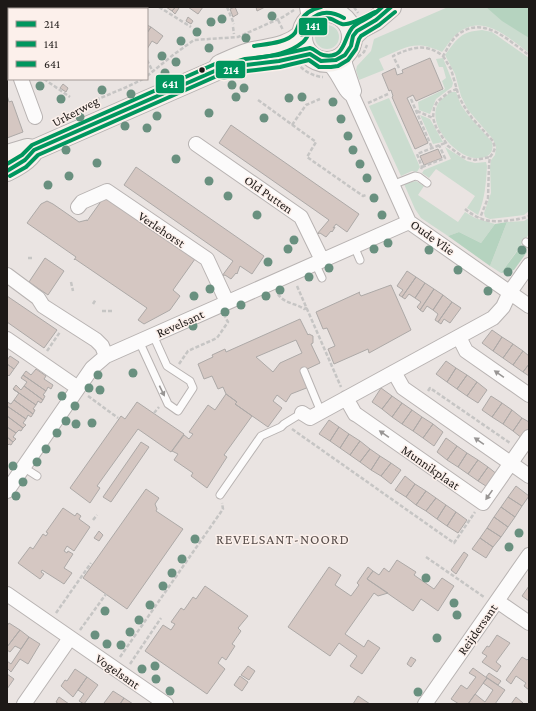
<svg xmlns="http://www.w3.org/2000/svg" width="536" height="711" font-family="'Crimson Pro',serif">
<rect width="100%" height="100%" fill="#eae4e2"/>
<path fill="#cbdccf" d="M448 7H486L529 38V53C509 38 483 13 458 33 451 38 447 46 442 52 414 39 406 48 379 59L384 70 359 80 356 70 357 66 371 51 374 39Z
M315 37a12 12 0 1 1 24 0a12 12 0 1 1-24 0Z
M482 30 492 32 529 58V211L524 215 490 219 485 217 484 213 491 193 490 167 491 160 495 155 496 147 493 139 468 110 461 96 455 74 445 55C458 38 460 32 482 30Z
M443 58 453 83 452 87 436 99 430 114 419 110 418 102 445 89 442 81 446 78 443 67H439L436 59Z
M451 92H456L461 105 468 115 492 142C496 158 479 161 467 156 450 149 426 121 439 102 442 98 447 95 451 92Z
M389 98 420 167 417 172 412 171 401 176 369 106Z
M420 115 430 119 443 142 433 144Z
M445 147 467 161 475 163 486 162 487 166C486 183 485 199 478 215L467 208 475 196 436 169 429 178 422 173 424 170 451 159Z
M416 181 424 186 418 195 458 222 465 212 475 218 495 224 481 243 459 232 448 236 421 218 415 209 404 184Z
M529 218V234L501 273 490 266 507 222 524 221Z"/>
<path fill="#b5d3bf" d="M486 7H529V38L502 21Z
M507 222 490 266 448 236 459 232 481 243 495 224Z
M521 246 527 252 514 270 501 273Z"/>
<path fill="#d5c7c2" stroke="#ada9a7" fill-rule="evenodd" d="M69 7H82L80 9H72Z
M82 7H99L98 9H80Z
M109 7H121L124 9H108Z
M166 7H174L175 8 172 11Z
M175 7 179 8 175 14 172 11Z
M188 7H203L198 14Z
M235 7 238 14 233 17 230 9Z
M256 7H265L257 11Z
M188 17 193 21 191 24 186 21Z
M147 25 151 27 147 33Z
M151 27 163 36 157 44 152 41 147 49V33Z
M430 58 443 89 416 101 413 95 407 98 428 143 415 149 392 97 393 96 391 90 389 91 382 74 395 68 397 75 403 73 402 70Z
M63 84 68 88 66 92 60 88Z
M7 95 9 102 12 101 23 132 7 138Z
M231 125 359 214 347 232 336 224 333 228 335 227 334 229 332 232 331 231 326 237 320 233 317 234 329 220 219 143Z
M438 149 442 158 424 165 420 156Z
M136 167 264 256 252 274 240 266 237 274 236 273 231 279 225 275 222 276 233 261 124 185Z
M108 199 195 259 173 290 180 296 170 310 144 324 138 320 147 308 75 259 74 260 76 257 27 223 41 204 47 201 53 204 79 222 87 220V221L102 200Z
M45 258 64 271 48 295 29 282Z
M407 271 416 277 402 297 399 295 403 290 397 286Z
M416 277 425 283 415 298 409 294 405 299 402 297Z
M425 283 434 289 420 310 417 307 421 302 415 298Z
M391 285 411 330 369 353 368 349 334 364 328 349 335 346 327 328 323 329 316 312 360 292 359 293 361 296Z
M434 289 443 295 433 310 427 306 423 312 420 310Z
M443 295 452 302 438 322 435 320 438 314 433 310Z
M7 296 57 330 44 348 7 322Z
M452 302 461 308 450 323 444 319 441 324 438 322Z
M300 319 308 335 309 334 313 336V343L311 344 320 363 301 372 309 387 291 394 286 402 277 395 273 401 282 408 268 427 235 404 237 402 226 394 223 387 218 389 212 376 204 379 198 364 213 357 212 355 225 349 226 352ZM296 340 302 353 280 363 273 372 256 357Z
M492 330 502 337 493 351 482 343Z
M502 337 513 344 503 358 493 351Z
M513 344 523 351 513 365 503 358Z
M523 351 529 356V364L523 372 513 365Z
M10 356 19 362 14 369 7 364V360Z
M446 361 456 368 447 382 436 374Z
M7 364 14 369 9 376 7 374Z
M529 364V376L523 372Z
M456 368 467 375 457 389 447 382Z
M36 369 46 376 44 379 53 385 51 389 48 387 46 391 23 375 26 371 31 375Z
M23 375 46 391 43 395 45 396 43 400 24 386 27 382 21 378Z
M467 375 477 382 467 396 457 389Z
M477 382 487 390 478 403 467 396Z
M16 385 21 390 24 386 43 400 41 403 38 401 36 405 13 389Z
M381 388 392 396 382 409 372 402Z
M13 389 36 405 33 409 35 410 33 414 14 400 19 393Z
M226 394 237 402 235 404 252 416 224 455 227 457 207 488 191 476 193 473 174 460 178 454 172 451 184 435 189 439 193 434 189 432 208 405 215 410Z
M392 396 402 403 392 417 382 409Z
M491 396 502 403 492 417 482 410Z
M14 400 33 414 31 417 28 415 26 419 7 406V402L11 404Z
M137 402 184 434 171 452 138 429 97 486 100 488 90 503 70 488 121 416 125 419Z
M402 403 412 410 402 424 392 417Z
M502 403 512 410 503 424 492 417Z
M7 406 26 419 23 423 26 425 23 428 7 416Z
M412 410 422 417 413 431 402 424Z
M512 410 522 418 513 431 503 424Z
M7 416 23 428 21 431 19 430 16 433 7 427Z
M422 417 433 424 423 438 413 431Z
M522 418 529 422V431L523 439 513 431Z
M329 420 339 427 330 441 319 434Z
M433 424 443 432 434 446 423 438Z
M7 427 16 433 13 437 16 439 13 442 7 437Z
M339 427 349 434 340 448 330 441Z
M349 434 360 441 350 455 340 448Z
M7 437 13 442 11 445 9 444 7 446Z
M446 438 457 446 447 460 437 452Z
M360 441 370 449 360 462 350 455Z
M141 442 149 447 111 502 103 497Z
M457 446 467 453 458 467 447 460Z
M370 449 380 456 371 470 360 462Z
M467 453 478 460 468 474 458 467Z
M380 456 391 463 381 476 371 470Z
M478 460 488 467 478 481 468 474Z
M391 463 401 470 391 484 381 476Z
M488 467 498 475 489 488 478 481Z
M405 476 415 484 406 497 395 490Z
M415 484 426 491 416 505 406 497Z
M516 486 529 496 522 506 508 497Z
M146 489 159 498 155 504 157 509 156 511 183 529 127 609 83 578Z
M426 491 436 498 426 511 416 505Z
M508 497 522 506 515 517 501 507Z
M436 498 446 505 437 519 426 511Z
M446 505 456 512 447 526 437 519Z
M501 507 515 517 508 527 494 517Z
M63 508 75 516 77 513 81 516 79 519 90 527 74 551 67 546 64 551 67 553 68 551 73 554 64 568 72 573 64 584 42 570 41 572 44 574 40 579 18 563 30 547 33 549 43 534 46 536 48 533 46 532Z
M456 512 467 520 458 533 447 526Z
M494 517 508 527 501 537 487 528Z
M487 528 501 537 493 547 480 538Z
M99 531 103 535 99 541 94 538Z
M480 538 493 547 486 558 472 549Z
M464 552 468 555 456 574 451 570Z
M397 560 416 572 414 575 434 589 442 578 454 586 438 611 421 599 413 611 367 579 373 571 379 575 384 568 389 572Z
M329 567 341 575 335 585 351 596 359 585 357 583 368 567 373 571 367 579 388 593 378 596 374 593 345 634 364 647 368 640 380 648 362 674 350 666 357 656 339 643 330 656 288 627Z
M205 586 248 616 238 628 241 631 232 644 235 646 226 660 222 657 218 663 225 669 207 694 145 651 163 625 171 630 175 624 171 622 181 608 184 610 193 597 196 599Z
M529 586V601L522 596Z
M9 623 20 630 7 647V626Z
M20 630 29 637 21 649 15 646 10 652 7 650V647Z
M497 635 510 643 496 662 501 666 497 672 482 662 487 656 482 653 487 646 489 647Z
M29 637 40 644 28 664 20 659 11 672 7 668V661L11 664Z
M411 657 416 660 411 667 407 664Z
M522 657 527 660 529 658V690L524 686 526 683 516 676 511 684 506 680Z
M248 666 255 671 249 680 241 675Z
M473 668 487 678 468 704H459L451 699 461 685 467 689 476 677 469 673Z
M75 669 87 677 73 697 61 686 65 680 67 681Z
M489 673 501 681 498 685 486 677Z
M7 674 14 679 7 689Z
M240 676 248 682 242 691 234 685Z
M87 677 98 685 84 704 79 701 84 694 78 690Z
M487 678 505 690 495 704H468L475 694 485 702 493 690 483 683Z
M113 691 124 698 120 704H105L104 703Z
M358 696 370 704H353Z
M59 697 69 704H59L56 702Z
M516 697 523 703V704H511Z
M124 698 133 704H120Z"/>
<g fill="none" stroke-linecap="round" stroke-linejoin="round">
<g stroke="#b8b3b2" stroke-width="9">
<path id="lane" d="M392 185 415 176 419 177 427 183
M526 242 529 244
M354 246 360 260
M315 263 322 278
M139 341 168 404 178 411 193 388 190 381 167 366 153 335
M304 371 321 412
M23 467 37 476
M220 495 261 436 281 427 284 424 302 413"/>
</g>
<g stroke="#b8b3b2" stroke-width="16">
<path id="street" d="M307 7 309 19
M323 7 327 12
M7 12 9 9
M345 55V64L354 91
M7 61 9 63
M326 61C339 71 343 91 352 95L409 222 529 306
M21 79 35 117
M196 144 301 217 322 260
M78 207 82 202 107 191 207 259 227 302
M7 275 38 298 43 306 96 340 102 346 106 356
M459 337 466 351 529 395
M7 339 78 388
M394 372 403 388 529 476
M346 398 355 414 357 415 483 503 529 437
M302 413 310 418 493 318 503 307 510 292 529 265
M7 491 92 368 106 356 409 222
M7 594 166 704
M497 601 529 623
M24 704 70 638
M425 704 529 555"/>
</g>
<g stroke="#b8b3b2" stroke-width="22">
<path id="secondary" d="M302 37a25 25 0 1 1 50 0a25 25 0 1 1-50 0Z
M353 36 361 28 376 20 391 7
M7 155 27 149 34 150 217 70 220 65C229 61 239 56 249 53 270 48 285 49 302 35
M7 171C17 166 28 160 34 150"/>
</g>
<path stroke="#c6c5c4" stroke-width="2.5" stroke-dasharray="4 2" stroke-linecap="butt" d="M43 7 46 9
M159 7 191 27
M227 7 234 24
M354 7 358 13
M32 8 33 9
M278 20 283 30
M233 27 234 34
M443 56 451 69 459 97 464 106 472 118 493 141 495 148 493 153 490 157 489 164 488 198 480 218
M294 57C299 69 311 76 323 77
M358 57 364 52 367 45
M147 60 153 72
M399 68 393 56 395 55C413 47 426 43 443 56 448 48 452 38 460 33 485 16 509 41 529 55
M147 76 173 55 194 40 238 37 283 17 294 10
M44 79 70 97
M457 89 449 92 437 102 434 108 433 118 436 127 448 146 463 157 475 160 490 157
M411 99 432 148
M258 100 316 142 307 157 363 196 366 195
M368 103 388 94
M417 111 433 118
M59 120 91 102 129 86 143 79
M292 125 306 105 320 99
M422 167 445 158 439 145
M421 169 422 167 417 154 445 143
M465 209C471 214 478 218 485 220 495 223 520 220 529 216
M28 258H33
M71 282 73 291
M297 286 341 387
M278 294C284 304 296 303 304 309L307 308
M93 304 96 299
M102 311H112
M47 351 60 332
M179 364 188 351 217 338 228 322 225 317
M428 391 430 388 510 443
M88 396 118 418
M154 413 159 407
M292 429 454 543 475 512
M93 520 97 515
M426 557 484 597
M56 613 91 563
M80 630 106 594
M120 657 223 509 222 503
M130 664 161 618"/>
<use href="#lane" stroke="#fcfbfb" stroke-width="7"/>
<use href="#street" stroke="#fcfbfb" stroke-width="14"/>
<use href="#secondary" stroke="#f4f1ee" stroke-width="20"/>
<g stroke="#fcf0eb" stroke-width="7">
<path id="bus-1" d="M302 35C309 14 324 7 344 18
M7 171 25 160 34 150 217 70 223 72 246 65 279 61 310 54 321 61 336 60 345 55 351 46 353 36 357 31 376 20 391 7"/>
</g>
<g stroke="#fcf0eb" stroke-width="7">
<path id="bus-2" d="M256 58C272 56 290 53 303 42 311 35 310 23 322 19 331 16 335 22 342 24 350 26 367 16 375 12
M10 176 26 167 38 155 217 76 224 78 247 71 280 67 309 60 319 67H331L338 66 348 60 356 49 359 39 361 36 379 25 395 12"/>
</g>
<g stroke="#fcf0eb" stroke-width="7">
<path id="bus-3" d="M254 46C266 44 287 43 295 33 297 30 298 27 299 24 303 15 311 9 321 7
M7 164 22 155 32 145 215 64 223 66 245 59 278 55 310 48C315 49 318 54 323 55 347 60 343 35 354 26 359 22 367 19 372 15 376 13 379 10 382 7"/>
</g>
<use href="#bus-1" stroke="#00965e" stroke-width="4"/>
<use href="#bus-2" stroke="#00965e" stroke-width="4"/>
<use href="#bus-3" stroke="#00965e" stroke-width="4"/>
</g>
<g fill="#69907f">
<circle cx="272" cy="16" r="4.5"/>
<circle cx="222" cy="19" r="4.5"/>
<circle cx="211" cy="22" r="4.5"/>
<circle cx="197" cy="32" r="4.5"/>
<circle cx="246" cy="38" r="4.5"/>
<circle cx="181" cy="41" r="4.5"/>
<circle cx="209" cy="48" r="4.5"/>
<circle cx="162" cy="56" r="4.5"/>
<circle cx="176" cy="62" r="4.5"/>
<circle cx="165" cy="73" r="4.5"/>
<circle cx="232" cy="85" r="4.5"/>
<circle cx="40" cy="86" r="4.5"/>
<circle cx="244" cy="88" r="4.5"/>
<circle cx="102" cy="90" r="4.5"/>
<circle cx="131" cy="94" r="4.5"/>
<circle cx="236" cy="97" r="4.5"/>
<circle cx="302" cy="97" r="4.5"/>
<circle cx="289" cy="98" r="4.5"/>
<circle cx="61" cy="99" r="4.5"/>
<circle cx="333" cy="102" r="4.5"/>
<circle cx="209" cy="113" r="4.5"/>
<circle cx="157" cy="116" r="4.5"/>
<circle cx="80" cy="117" r="4.5"/>
<circle cx="264" cy="118" r="4.5"/>
<circle cx="341" cy="119" r="4.5"/>
<circle cx="125" cy="126" r="4.5"/>
<circle cx="147" cy="128" r="4.5"/>
<circle cx="348" cy="136" r="4.5"/>
<circle cx="66" cy="150" r="4.5"/>
<circle cx="353" cy="150" r="4.5"/>
<circle cx="176" cy="159" r="4.5"/>
<circle cx="97" cy="163" r="4.5"/>
<circle cx="360" cy="164" r="4.5"/>
<circle cx="69" cy="176" r="4.5"/>
<circle cx="367" cy="178" r="4.5"/>
<circle cx="209" cy="181" r="4.5"/>
<circle cx="48" cy="185" r="4.5"/>
<circle cx="228" cy="196" r="4.5"/>
<circle cx="374" cy="198" r="4.5"/>
<circle cx="257" cy="215" r="4.5"/>
<circle cx="382" cy="215" r="4.5"/>
<circle cx="294" cy="240" r="4.5"/>
<circle cx="388" cy="243" r="4.5"/>
<circle cx="288" cy="249" r="4.5"/>
<circle cx="374" cy="249" r="4.5"/>
<circle cx="429" cy="250" r="4.5"/>
<circle cx="522" cy="250" r="4.5"/>
<circle cx="268" cy="262" r="4.5"/>
<circle cx="329" cy="268" r="4.5"/>
<circle cx="458" cy="270" r="4.5"/>
<circle cx="508" cy="272" r="4.5"/>
<circle cx="309" cy="277" r="4.5"/>
<circle cx="210" cy="289" r="4.5"/>
<circle cx="280" cy="290" r="4.5"/>
<circle cx="488" cy="291" r="4.5"/>
<circle cx="194" cy="296" r="4.5"/>
<circle cx="266" cy="296" r="4.5"/>
<circle cx="241" cy="305" r="4.5"/>
<circle cx="225" cy="312" r="4.5"/>
<circle cx="193" cy="326" r="4.5"/>
<circle cx="133" cy="373" r="4.5"/>
<circle cx="98" cy="375" r="4.5"/>
<circle cx="89" cy="388" r="4.5"/>
<circle cx="100" cy="390" r="4.5"/>
<circle cx="62" cy="396" r="4.5"/>
<circle cx="75" cy="406" r="4.5"/>
<circle cx="66" cy="421" r="4.5"/>
<circle cx="92" cy="423" r="4.5"/>
<circle cx="76" cy="424" r="4.5"/>
<circle cx="57" cy="433" r="4.5"/>
<circle cx="46" cy="449" r="4.5"/>
<circle cx="37" cy="462" r="4.5"/>
<circle cx="13" cy="466" r="4.5"/>
<circle cx="23" cy="482" r="4.5"/>
<circle cx="16" cy="496" r="4.5"/>
<circle cx="519" cy="533" r="4.5"/>
<circle cx="195" cy="539" r="4.5"/>
<circle cx="509" cy="547" r="4.5"/>
<circle cx="182" cy="559" r="4.5"/>
<circle cx="172" cy="573" r="4.5"/>
<circle cx="426" cy="578" r="4.5"/>
<circle cx="163" cy="586" r="4.5"/>
<circle cx="454" cy="603" r="4.5"/>
<circle cx="150" cy="605" r="4.5"/>
<circle cx="105" cy="611" r="4.5"/>
<circle cx="457" cy="615" r="4.5"/>
<circle cx="139" cy="620" r="4.5"/>
<circle cx="130" cy="632" r="4.5"/>
<circle cx="95" cy="635" r="4.5"/>
<circle cx="437" cy="638" r="4.5"/>
<circle cx="107" cy="644" r="4.5"/>
<circle cx="121" cy="645" r="4.5"/>
<circle cx="155" cy="666" r="4.5"/>
<circle cx="142" cy="669" r="4.5"/>
<circle cx="156" cy="679" r="4.5"/>
<circle cx="170" cy="691" r="4.5"/>
<circle cx="418" cy="692" r="4.5"/>
</g>
<defs><path id="oneway-solid" d="M-6-.8H1V-3.2L6.5 0L1 3.2V.8H-6Z"/></defs>
<g fill="#989594">
<use href="#oneway-solid" transform="translate(499 374) rotate(-145)"/>
<use href="#oneway-solid" transform="translate(162 391) rotate(64)"/>
<use href="#oneway-solid" transform="translate(384 434) rotate(-145)"/>
<use href="#oneway-solid" transform="translate(479 441) rotate(-145)"/>
<use href="#oneway-solid" transform="translate(489 495) rotate(125)"/>
</g>
<circle fill="#1d1917" stroke="#fcf0eb" stroke-width="1.5" cx="202" cy="70" r="3.5"/>
<g text-anchor="middle" stroke-width="3" stroke-linejoin="round" paint-order="stroke">
<g font-size="13" fill="#1d1917" stroke="#fcf0eb">
<text transform="translate(75 111) rotate(-28)" y="5">Urkerweg</text>
<text transform="translate(269 194) rotate(35)" y="5">Old Putten</text>
<text transform="translate(162 229) rotate(34)" y="5">Verlehorst</text>
<text transform="translate(433 237) rotate(36)" y="5">Oude Vlie</text>
<text transform="translate(180 323) rotate(-24)" y="5">Revelsant</text>
<text transform="translate(431 467) rotate(35)" y="5">Munnikplaat</text>
<text transform="translate(477 629) rotate(-55)" y="5">Reijdersant</text>
<text transform="translate(118 671) rotate(35)" y="5">Vogelsant</text>
</g>
<g font-size="14" letter-spacing="1" fill="#594f4c" stroke="#fcf0eb">
<text x="283" y="544">REVELSANT-NOORD</text>
</g>
</g>
<g stroke="#fcf0eb" stroke-width="1.5">
<rect x="298" y="17" width="30" height="19" rx="4" fill="#00965e"/>
<rect x="215" y="60" width="31" height="19" rx="4" fill="#00965e"/>
<rect x="155" y="74" width="30" height="20" rx="4" fill="#00965e"/>
</g>
<g font-size="11" text-anchor="middle" font-weight="bold" fill="#fff">
<text x="313" y="30">141</text>
<text x="231" y="74">214</text>
<text x="170" y="88">641</text>
</g>
<rect width="536" height="711" fill="none" stroke="#1d1917" stroke-width="16"/>
<rect x="8" y="8" width="140" height="72" fill="#fcf0eb" stroke="#a39a96"/>
<rect x="16" y="21" width="20" height="6" fill="#00965e" stroke="#a39a96"/>
<text x="44" y="28" font-size="12" fill="#1d1917">214</text>
<rect x="16" y="41" width="20" height="6" fill="#00965e" stroke="#a39a96"/>
<text x="44" y="48" font-size="12" fill="#1d1917">141</text>
<rect x="16" y="61" width="20" height="6" fill="#00965e" stroke="#a39a96"/>
<text x="44" y="68" font-size="12" fill="#1d1917">641</text>
</svg>
